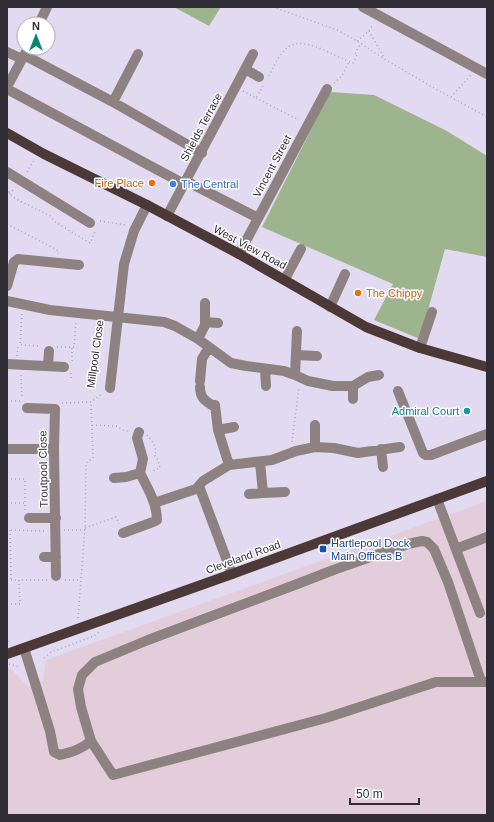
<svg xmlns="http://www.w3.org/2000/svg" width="494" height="822" font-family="Helvetica,sans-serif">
<rect width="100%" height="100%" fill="#e1daf1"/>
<path fill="#e3cddb" d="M487 501V815H7V669L10 668 29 687 43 681 46 660Z"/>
<path fill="#9eb48e" d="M174 7H221L209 26Z
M330 92 374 95 447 131 487 156V257L445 249 420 339 374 320 393 284 262 227Z"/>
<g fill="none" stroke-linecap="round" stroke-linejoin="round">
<path stroke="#aba5b8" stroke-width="1.5" stroke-dasharray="1 3" stroke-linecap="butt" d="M273 7 337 30 357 41 386 60 434 88 487 117
M369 31 385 59
M357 41 369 31 373 24
M269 76C274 66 279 54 288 47 305 35 336 58 353 63L357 55 355 54 361 43
M334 83 342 76 349 62
M243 91 256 98 263 86
M451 97 471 75
M256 98 299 120
M27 172 34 160
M7 188 10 194 16 199 50 216 55 222 90 243 95 232
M7 197 15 188
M100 221 126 225
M7 224 57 250 58 254
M22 314 20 345 41 346
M57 347H74L76 322
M17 356 18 347 20 345
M72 361V347
M21 375 22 399
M71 378V373
M7 401H20
M62 403 91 402 103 393
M92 425 116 426 125 431H128
M147 435 154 444 156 452 154 455 158 460 160 468 151 472
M292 442 299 387
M7 479H25V510
M7 503H25
M85 528 116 517 119 524
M7 530 45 531
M10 530 11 580
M64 530H85
M213 570 218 563
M7 580H19
M65 580H81
M7 604H20L19 580H47
M78 618 85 528 86 463 93 458 91 402
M7 637 10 643
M44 658 51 652 94 636 99 632
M9 664 19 667"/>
<path stroke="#8d8281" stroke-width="10" d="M363 7 487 74
M39 24 47 7
M7 52 22 59
M24 55 113 102 202 153
M245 69 259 77
M7 87 28 48
M7 89 184 184
M113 102 138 54
M7 172 90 223
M186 181 258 218
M167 216 253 54
M239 254 327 89
M285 279 301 249
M7 286 14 262 18 259 79 265
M7 301 50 310 164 322 175 326 198 339 231 363 246 366 284 371 295 375 308 381 333 386H353L368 377 379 375
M330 307 345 274
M205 322 218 323
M198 339 205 325V303
M420 348 432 312
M296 355 317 356
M7 364 64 367
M48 366 49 351
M265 369 266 386
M295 375 297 331
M200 381 202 359 209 347
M353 386V399
M200 387C200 398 205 401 215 407
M110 388 124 264 134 231 147 205
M398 391 423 453 426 455H431L487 434
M215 405 218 430 229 465
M27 408 55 409 54 449 56 576
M315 425V447
M218 430 234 427
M139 432 137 438 143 459 140 473
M7 449H54
M381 449 383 467
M260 462 263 493 285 492
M114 478 126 477 140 473C147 487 157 503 157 520L153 522 123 533
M199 486 232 574
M249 494 263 493
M437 499 480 613
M154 503 196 489 203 481 229 465 272 460 296 451 315 447 334 448 358 453 400 447
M29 518H56
M456 549 487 537
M44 557H56
M24 648 50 731 54 752 60 755C72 752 82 749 91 741
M481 681 448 582 434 549 427 542 422 541 408 544 336 569 292 586 148 640 95 662 82 675 78 689 81 707 91 741 113 775 326 718 436 682H487"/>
<path stroke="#4b3837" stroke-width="10" d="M7 133 44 154 147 205 239 254 366 327 420 348 487 367
M7 654 232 574 487 481"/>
</g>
<g fill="#e8710a" stroke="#fff" stroke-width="1.5">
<circle cx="152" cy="183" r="4"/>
<circle cx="358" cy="293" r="4"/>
</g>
<circle fill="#3f7fe0" stroke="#fff" stroke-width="1.5" cx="173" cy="184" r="4"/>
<circle fill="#0f9aa8" stroke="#fff" stroke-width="1.5" cx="467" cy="411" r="4"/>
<rect fill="#1a4fb4" stroke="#fff" stroke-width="1.5" x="319" y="545" width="8" height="8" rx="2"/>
<g text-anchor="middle" stroke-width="3" stroke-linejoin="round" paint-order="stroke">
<g font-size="11" fill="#302d36" stroke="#fff">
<text transform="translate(201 127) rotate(-62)" y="4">Shields Terrace</text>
<text transform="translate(272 166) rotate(-62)" y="4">Vincent Street</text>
<text transform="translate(250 247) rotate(28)" y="4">West View Road</text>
<text transform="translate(95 354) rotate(-82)" y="4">Millpool Close</text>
<text transform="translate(43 469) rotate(-91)" y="4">Troutpool Close</text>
<text transform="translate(243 557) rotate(-20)" y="4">Cleveland Road</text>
</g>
<g font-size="11" fill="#c56008" stroke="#fff" text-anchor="end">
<text x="144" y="187">Fire Place</text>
<text x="366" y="297" text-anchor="start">The Chippy</text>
</g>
<g font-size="11" fill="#366cbe" stroke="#fff" text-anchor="start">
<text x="181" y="188">The Central</text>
</g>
<g font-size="11" fill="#0d838f" stroke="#fff" text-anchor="end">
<text x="459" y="415">Admiral Court</text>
</g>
<g font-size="11" fill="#164399" stroke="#fff" text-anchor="start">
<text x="331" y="547">Hartlepool Dock<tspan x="331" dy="13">Main Offices B</tspan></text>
</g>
</g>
<rect width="494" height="822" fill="none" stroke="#302d36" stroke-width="16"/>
<g transform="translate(36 36)"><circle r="19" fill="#ffffff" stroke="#acabaf"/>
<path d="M0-3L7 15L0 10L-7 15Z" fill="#00896e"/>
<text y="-6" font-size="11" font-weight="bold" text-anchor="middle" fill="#302d36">N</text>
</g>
<path d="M350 798v6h69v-6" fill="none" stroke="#302d36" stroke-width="2"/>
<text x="356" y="798" font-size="12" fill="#302d36" stroke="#ffffff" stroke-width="3" paint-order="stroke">50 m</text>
</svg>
